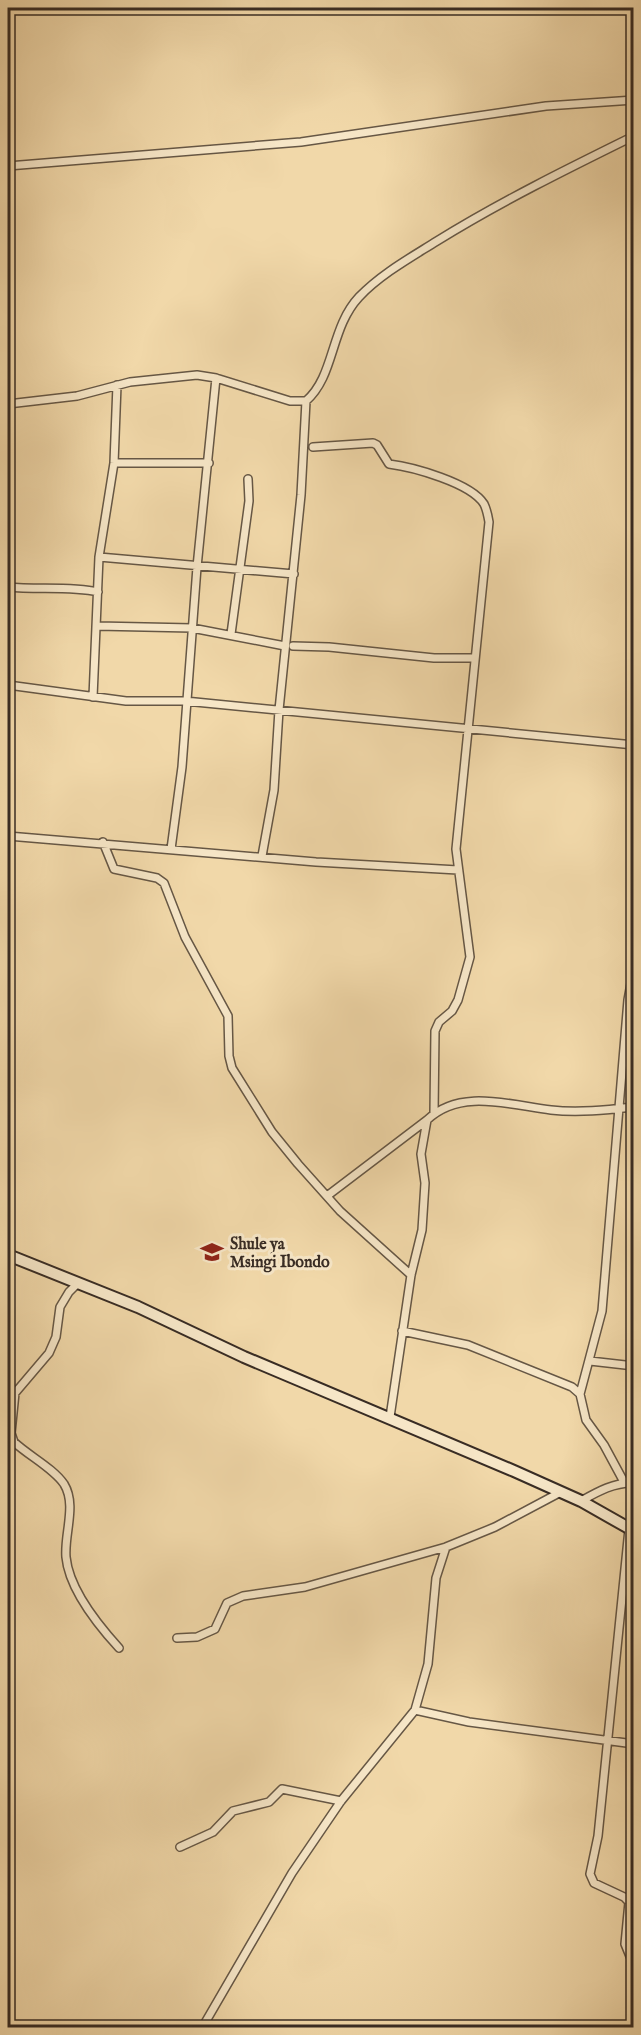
<svg xmlns="http://www.w3.org/2000/svg" width="641" height="2035" font-family="'IM FELL English',serif">
<rect width="100%" height="100%" fill="#f1d8a9"/>
<filter id="stains"><feTurbulence type="fractalNoise" baseFrequency=".00333" numOctaves="4"/><feColorMatrix values="0 0 0 0 .2 0 0 0 0 .09 0 0 0 0 .02 0 0 0 .5 -.17"/></filter>
<radialGradient id="worn" r=".72"><stop offset=".6" stop-color="#630" stop-opacity="0"/><stop offset="1" stop-color="#630" stop-opacity=".3"/></radialGradient>
<g fill="none" stroke-linecap="round" stroke-linejoin="round">
<g stroke="#665745" stroke-width="10">
<path id="minor" d="M8 166 301 142 546 106 634 100
M8 404 77 396 130 382 197 375 216 378 290 401H306C335 376 330 328 359 297 381 274 410 258 437 241 500 202 567 169 634 136
M313 447 373 443 377 445 389 464C413 467 471 483 484 504 487 510 488 516 489 522L456 849 470 957 458 1000 452 1011 439 1022 435 1031 434 1113
M114 463H209
M99 557 294 574
M8 587C36 590 71 586 98 592
M97 626 192 628 285 646
M231 634 249 501 248 479
M293 646 329 647 434 658H475
M8 685 126 701H185L634 745
M93 697 99 557 114 463 117 385
M8 836 316 862 458 870
M103 842 114 869 157 878 164 883 185 937 228 1016 229 1056 232 1068 272 1132 298 1164 340 1211 411 1275
M171 849 182 767 197 567 216 378
M262 856 274 790 279 710 301 495 306 401
M327 1196 427 1120
M77 1284 69 1292 60 1307 56 1337 49 1353 15 1393 11 1433 14 1442C29 1456 53 1468 64 1484 77 1505 64 1534 66 1557 69 1589 98 1625 119 1648
M402 1331 468 1345 572 1387 580 1394 586 1420 604 1445 624 1482
M590 1361 634 1366
M580 1394 602 1311 628 1000 634 967
M390 1417 411 1275 422 1230 425 1183 421 1154 427 1120C460 1088 510 1105 551 1110 578 1113 606 1110 634 1107
M581 1501C597 1492 614 1482 634 1483
M629 1529 598 1836 590 1874 594 1883 624 1897 629 1902 625 1944 634 1966
M177 1638 197 1637 215 1629 227 1603 243 1596 305 1587 446 1547
M415 1710 469 1722 634 1744
M180 1847 213 1832 233 1811 269 1802 282 1789 341 1801
M202 2028 292 1873 341 1801 415 1710 428 1664 436 1578 446 1547 495 1527 559 1493"/>
</g>
<g stroke="#382c24" stroke-width="14">
<path id="secondary" d="M8 1255 138 1307 244 1357 514 1471 581 1501 634 1531"/>
</g>
<use href="#minor" stroke="#f6e6c7" stroke-width="7"/>
<use href="#secondary" stroke="#f6e6c7" stroke-width="10"/>
</g>
<defs>
<g id="school-bare" transform="scale(1.8)"><path d="M0-5L7-2L0 1L-7-2ZM-4 1L0 2.5L4 1V4Q0 6-4 4Z" fill="#8f2418" stroke="#f6e6c7" stroke-width="2.5" paint-order="stroke"/></g>
</defs>
<g fill-rule="evenodd">
<use href="#school-bare" x="212" y="1252"/>
</g>
<g text-anchor="middle" stroke-width="6" stroke-linejoin="round" paint-order="stroke">
<g font-size="16" font-weight="bold" fill="#382c24" stroke="#f6e6c7" text-anchor="start">
<text x="230" y="1249">Shule ya<tspan x="230" dy="18">Msingi Ibondo</tspan></text>
</g>
</g>
<rect width="641" height="2035" fill="none" stroke="#f1d8a9" stroke-width="30"/>
<rect x="9" y="9" width="623" height="2017" fill="none" stroke="#382c24" stroke-width="3"/>
<rect x="15" y="15" width="611" height="2005" fill="none" stroke="#382c24" stroke-width="1.5"/>
<rect width="100%" height="100%" filter="url(#stains)"/>
<rect width="100%" height="100%" fill="url(#worn)"/>
</svg>
